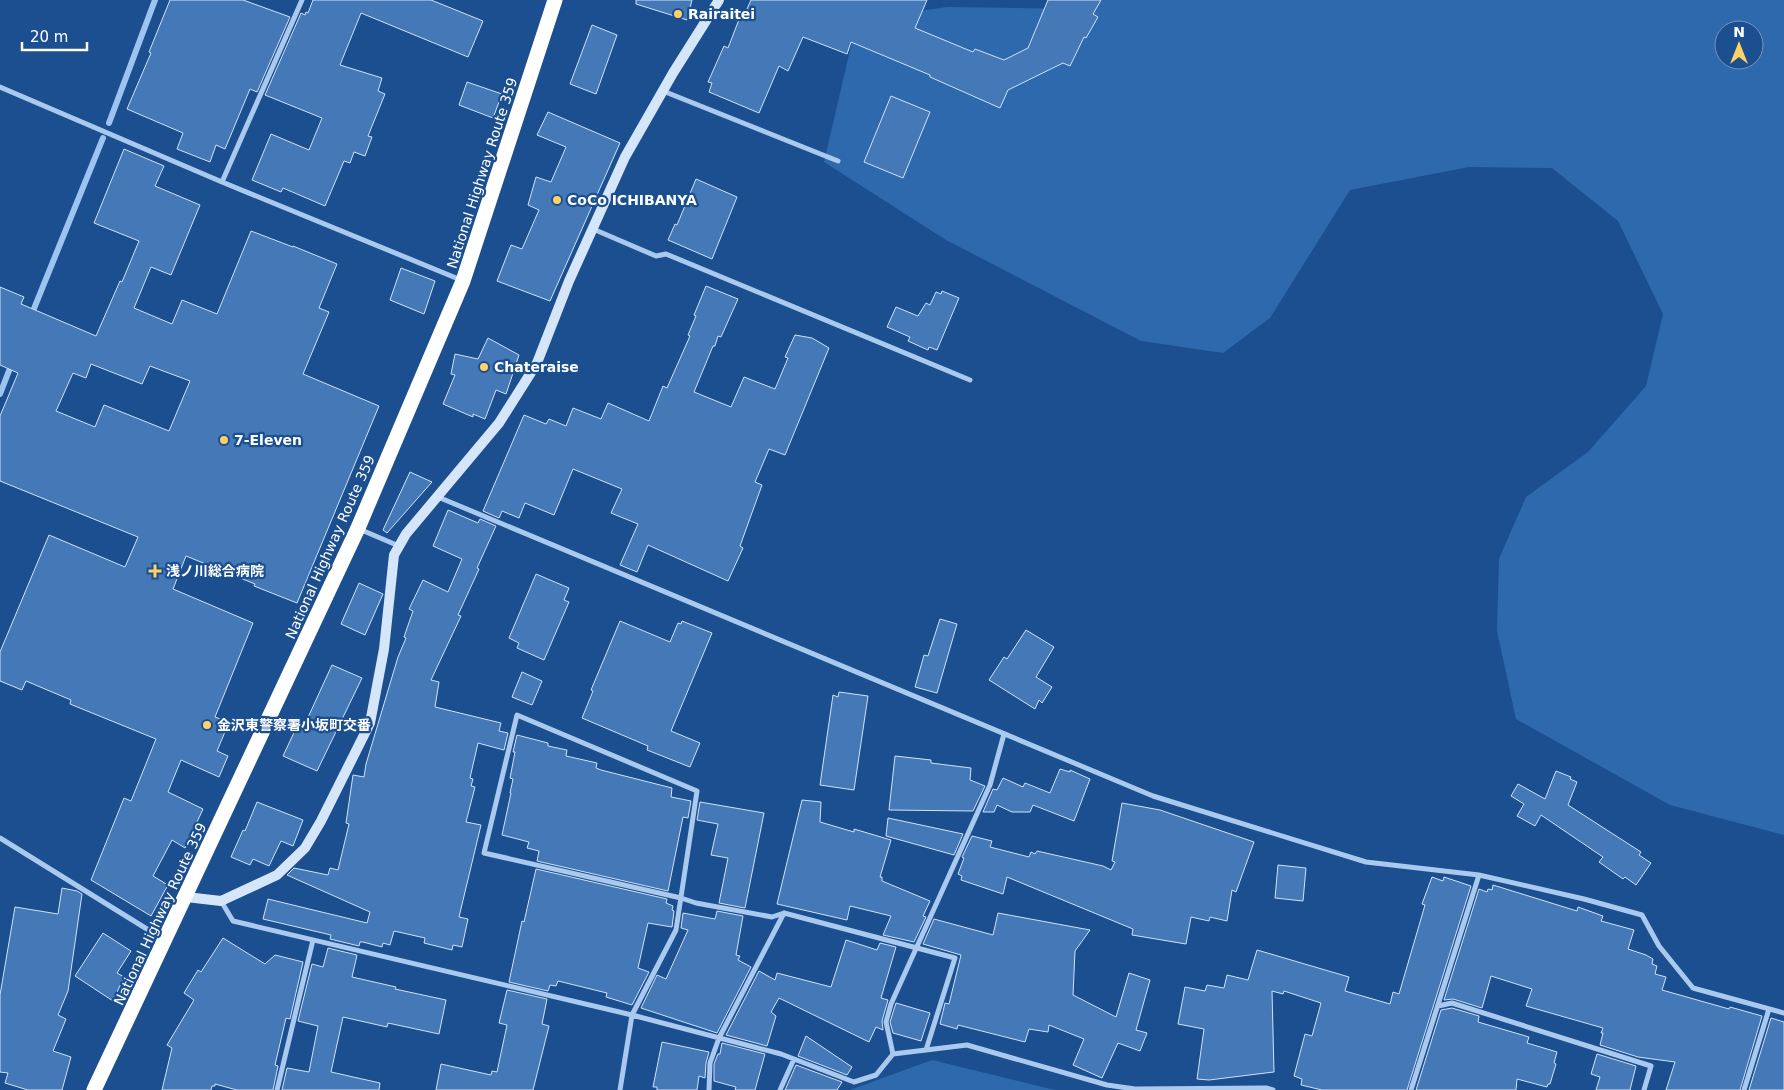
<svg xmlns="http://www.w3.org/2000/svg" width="1784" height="1090" font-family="'DejaVu Sans','Noto Sans JP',sans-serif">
<rect width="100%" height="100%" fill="#1b4f8f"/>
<path fill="#2e69ad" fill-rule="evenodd" d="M1095 0H1784V835L1670 805 1516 719 1497 631 1499 559 1526 497 1588 452 1646 386 1663 314 1618 221 1552 168 1469 167 1350 190 1270 318 1223 353 1141 341 946 240 824 162 857 20 947 7 1074 9ZM1724 30H1754V60H1724Z
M932 1060 1055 1090H850Z"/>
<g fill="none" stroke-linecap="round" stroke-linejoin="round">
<path stroke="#9cc4f0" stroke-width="6" d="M109 123 155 0
M31 316 103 138
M0 394 12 363"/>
</g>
<path fill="#4478b7" stroke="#cfe3fa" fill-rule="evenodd" d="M170 0H243L290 17 257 92 250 89 225 149 216 145 210 162 177 149 183 133 127 109 151 53 149 52Z
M313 0H431L483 21 468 57 361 13 340 65 382 78 378 91 385 94 368 136 372 137 365 156 354 152 350 163 344 161 325 206 283 188 281 192 252 180 271 134 309 150 322 118 265 95 298 20 301 13 305 15 306 12 308 13Z
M636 0H692L687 20 636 4Z
M751 0H927L915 28 973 52 975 49 1004 60 1028 48 1048 0H1101L1093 14 1098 17 1086 38 1084 37 1070 66 1063 63 1008 90 1000 108 930 77V75L851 42 847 54 803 37 788 71 779 66 759 113 709 92 712 83 708 82 724 46 728 48 740 17 743 18Z
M592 25 617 35 596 94 570 84Z
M467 82 502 94 493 118 459 105Z
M891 96 930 112 903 178 864 162Z
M548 112 620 143 550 301 497 281 511 245 522 249 539 210 528 205 536 177 551 182 566 147 537 135Z
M124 149 164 166 155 186 200 205 171 275 151 267 134 308 172 324 182 300 217 314 251 231 293 247V246L337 264 319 308 329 312 303 374 379 406 297 603 254 586 255 584 186 556 173 589 253 623 215 717 223 720 221 725 227 727 217 751 228 756 219 777 181 760 168 792 203 809 185 848 172 840 153 876 168 885 151 916 91 880 124 798 131 801 156 739 70 704 71 700 26 681 22 690 0 681V652L49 535 125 567 138 537 0 481V416L18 373 0 365V287L24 297 21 304 96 336 120 281 122 282 139 241 94 223ZM91 364 142 384 150 366 190 381 169 431 104 405 95 427 56 411 73 373 86 378Z
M696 179 737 197 712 259 668 240 675 224 677 225Z
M401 268 435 281 424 314 390 300Z
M706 286 738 299 721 337 718 336 715 346H713L694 392 731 407 744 377 775 389 788 358 785 357 795 335 812 338 829 348 785 455 769 449 755 482 762 485 740 546 743 548 728 581 648 545 637 572 620 565 638 524 611 513 622 489 573 469 554 515 525 503 519 518 502 511 499 518 483 511 524 415 546 424 549 419 566 426 573 408 601 419 608 403 649 421 663 386 667 388 690 336 688 335 696 316 694 315Z
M942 291 959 298 937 350 929 347 928 350 908 341 910 337 887 327 896 307 918 316 926 303 930 305 936 292 941 294Z
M488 338 519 355 506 394 496 390 485 419 473 414V417L443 404 455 375 451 374 455 354 478 359Z
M410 472 432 482 387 533 383 530Z
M448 510 478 523 480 519 496 526 477 568 479 569 458 615 461 616 431 680 439 682 435 707 501 723 499 731 508 733 504 750 478 743 470 778 473 779 471 786 475 787 466 822 481 825 459 917 468 919 462 947 453 945 452 950 424 943 425 938 394 931 390 945 383 943 382 947 363 942H360L359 946 330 939 331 935 263 919 268 899 367 923 370 912 287 875 294 868 328 875 330 868 338 870 349 824 346 823 353 775 364 777 366 764 398 657 406 638 404 637 413 611 409 609 423 580 448 592 462 559 433 546Z
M536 574 569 588 564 600 569 602 544 660 517 648 519 643 509 638Z
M359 583 383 594 365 635 341 624Z
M940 619 957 624 937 693 915 687 924 655 928 656Z
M620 621 670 642 678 623 681 624 682 621 712 633 671 731 700 743 690 767 647 750 648 746 582 718 593 691 591 690Z
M1026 630 1054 647 1036 677 1052 687 1042 703 1039 700 1035 709 989 680 1004 657 1007 659Z
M332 665 362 678 317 771 283 756 298 724 302 726 303 723 305 724Z
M522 672 542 681 532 705 512 697Z
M839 692 868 696 854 790 820 785 833 695 838 697Z
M517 735 548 743V746L567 750 566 756 597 763 596 768 601 770 672 788 671 797 691 801 688 818 683 817 668 891 537 861 539 851 527 848 529 842 502 835 511 793H510L513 779 510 778 515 752H513Z
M895 756 931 760V763L971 768 970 780 985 786 973 811 889 810Z
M1060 769 1070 772V770L1090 779 1074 821 1033 805 1030 812H1012L997 805 994 812H983L993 789 997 790 1003 778 1023 787 1025 783 1050 793Z
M1556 771 1571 777 1570 779 1577 782 1568 805 1641 852 1639 855 1651 863 1636 885 1625 877 1623 879 1599 862 1603 857 1541 815 1535 826 1517 816 1524 804 1511 796 1518 784 1545 799Z
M802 800 821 802 820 822 854 832V829L891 840 880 877H882V881L930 901 923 916 926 917 914 942 883 935 891 916 850 906 847 920 777 904Z
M257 802 303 820 293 846 281 841 269 866 253 859 250 865 231 857 243 830 245 831Z
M700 802 764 813 745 908 719 903 728 858 711 855 718 824 697 820Z
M1122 803 1160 810 1254 842 1236 892 1232 890 1227 921 1210 917 1209 921 1191 917 1186 944 1132 935 1133 929 1007 877 1003 894 961 880 962 876 958 874 964 858 962 857 972 836 992 841 990 847 1029 857 1031 852 1035 854 1037 851 1103 866 1111 870 1115 862 1112 861Z
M888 818 963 834 954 855 886 836Z
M1278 865 1306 868 1303 901 1275 898Z
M536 869 667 899 666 903 673 906 672 910 674 911 672 927 648 923 638 968 649 972 632 1005 606 997 607 993 558 981 556 986 550 985 548 991 509 982 522 921 524 922Z
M1432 877 1443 881 1444 877 1471 886 1407 1090H1322L1301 1085 1302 1079 1294 1076 1305 1034 1312 1036 1321 1003 1284 991 1283 994 1272 991 1274 1072 1209 1080 1197 1079 1204 1029 1178 1024 1185 987 1205 991 1207 985 1224 988 1227 975 1248 980 1257 950 1349 977 1345 991 1390 1004 1393 992 1399 994 1425 905 1422 904Z
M1493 885 1577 911 1578 907 1603 916 1601 921 1634 930 1628 949 1646 955 1653 959 1652 964 1657 966 1655 974 1666 977 1662 990 1729 1009 1730 1007 1762 1016 1740 1090H1666L1675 1062 1638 1057 1600 1045 1603 1033H1601L1603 1028 1526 1006 1532 989 1491 976 1482 1008 1453 999 1444 1000 1479 889 1487 892 1488 889 1492 890Z
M62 888 77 891 82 894 68 991 58 1015 66 1019 53 1051 71 1057 62 1090H28L5 1083 8 1073 0 1072V995L15 907 58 914Z
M717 911 743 916 736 955 740 956 738 960 751 967 717 1033 641 1008 657 975 666 979 688 930 681 928 683 913 715 919Z
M998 913 1090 930 1075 951 1073 995 1116 1017 1129 973 1150 980 1136 1030 1147 1033 1140 1051 1118 1043 1102 1078 1073 1065 1084 1039 1049 1025 1048 1032 1029 1029 1025 1042 958 1025 957 1029 940 1024 945 1003 949 1004 961 955 923 944 934 919 993 935Z
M103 933 131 951 117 973 124 977 113 1001 75 976Z
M223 938 265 964 275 955 303 962 290 1019 286 1018 275 1065 278 1066 273 1090H237L215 1084V1086H212L211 1090H162L172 1048 167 1045 194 1000 184 993 198 970 201 972Z
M846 940 877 950 880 943 896 947 881 998 888 1000 882 1021 883 1030 876 1027 869 1042 779 998 771 1012 776 1016 767 1046 726 1035 759 971 775 980 777 973 831 987Z
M328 948 357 955 352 977 396 987 395 989 446 1000 439 1034 388 1023 387 1027 343 1017 331 1072 380 1083 379 1090H282L287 1068 309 1072 318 1026 298 1021 312 964 323 967Z
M507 990 547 999 542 1024 549 1026 533 1090H436L441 1064 491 1075 492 1071 497 1072 507 1025 499 1023Z
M896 1003 930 1013 921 1041 893 1033 890 1022Z
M1452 1008 1479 1016 1478 1022 1529 1037 1527 1043 1557 1052 1554 1063 1556 1064 1550 1084H1548L1547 1087 1517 1079 1516 1090H1416L1441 1010Z
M1771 1018 1784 1022V1090H1749Z
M806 1036 852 1067 847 1075 798 1056Z
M662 1042 709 1052 706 1063 705 1078 699 1076 697 1090H657V1087H653Z
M722 1043 765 1054 755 1090H735L736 1087 714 1081V1064L718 1054H720Z
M1597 1054 1636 1066 1630 1090H1596L1600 1077 1591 1074Z
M796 1065 842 1082 837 1090H785Z"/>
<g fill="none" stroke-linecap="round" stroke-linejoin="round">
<path stroke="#a9c9ee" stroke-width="5" d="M0 87 222 182 461 280
M663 91 838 161
M222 182 302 0
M593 229 656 256 666 254 970 380
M438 497 1153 796 1366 862 1479 875 1584 899 1642 915 1659 946 1693 988 1784 1013
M359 529 399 546
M0 838 163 939
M221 901 233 921 632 1015 781 1054 854 1082 876 1075 893 1054 967 1045 1107 1085 1135 1089 1266 1088 1273 1090
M1438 1006 1452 1003 1651 1066 1644 1090
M893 1054 886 1022 891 1004 990 785 1004 734
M277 1090 313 940
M620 1090 632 1015 676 930 697 791 517 715 484 853 681 898 696 903 772 917 784 913 955 958 926 1050
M709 1090 710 1063 719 1038 784 913
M780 1090 794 1059
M1411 1090 1479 875
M1744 1090 1769 1009"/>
<path stroke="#d6e6fa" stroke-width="10" d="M186 897 221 901 277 875 305 848 321 821 370 723 384 649 394 555 406 534 499 423 537 363 569 281 625 157 673 73 719 0"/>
<path stroke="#fff" stroke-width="15" d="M94 1090 358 528 463 281 555 0"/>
</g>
<g fill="#ffd166" stroke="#1b4f8f" stroke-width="2">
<circle cx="678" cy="14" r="5"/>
<circle cx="557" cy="200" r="5"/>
<circle cx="484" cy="367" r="5"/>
<circle cx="224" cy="440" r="5"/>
<path d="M152.5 563.5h5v5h5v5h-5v5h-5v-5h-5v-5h5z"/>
<circle cx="207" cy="725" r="5"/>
</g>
<g text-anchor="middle" stroke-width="4.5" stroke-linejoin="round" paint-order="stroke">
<g font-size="14" font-weight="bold" fill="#fff" stroke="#1b4f8f" text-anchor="start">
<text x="688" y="19">Rairaitei</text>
<text x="567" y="205">CoCo ICHIBANYA</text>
<text x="494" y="372">Chateraise</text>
<text x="234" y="445">7-Eleven</text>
<text x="166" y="576">浅ノ川総合病院</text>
<text x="217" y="730">金沢東警察署小坂町交番</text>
</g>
<g font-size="14" fill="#fff" stroke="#1b4f8f">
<text transform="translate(482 173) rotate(-72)" y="5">National Highway Route 359</text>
<text transform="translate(330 547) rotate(-66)" y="5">National Highway Route 359</text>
<text transform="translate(160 914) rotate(-65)" y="5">National Highway Route 359</text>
</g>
</g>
<g transform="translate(1739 45)"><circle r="24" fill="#1b4f8f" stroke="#7695bc"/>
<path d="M0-4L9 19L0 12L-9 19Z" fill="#ffd166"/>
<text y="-8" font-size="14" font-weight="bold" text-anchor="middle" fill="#ffffff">N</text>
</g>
<path d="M22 42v8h65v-8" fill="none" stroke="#ffffff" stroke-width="2.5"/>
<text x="30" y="42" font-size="15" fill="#ffffff" stroke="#1b4f8f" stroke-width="4" paint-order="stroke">20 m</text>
</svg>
